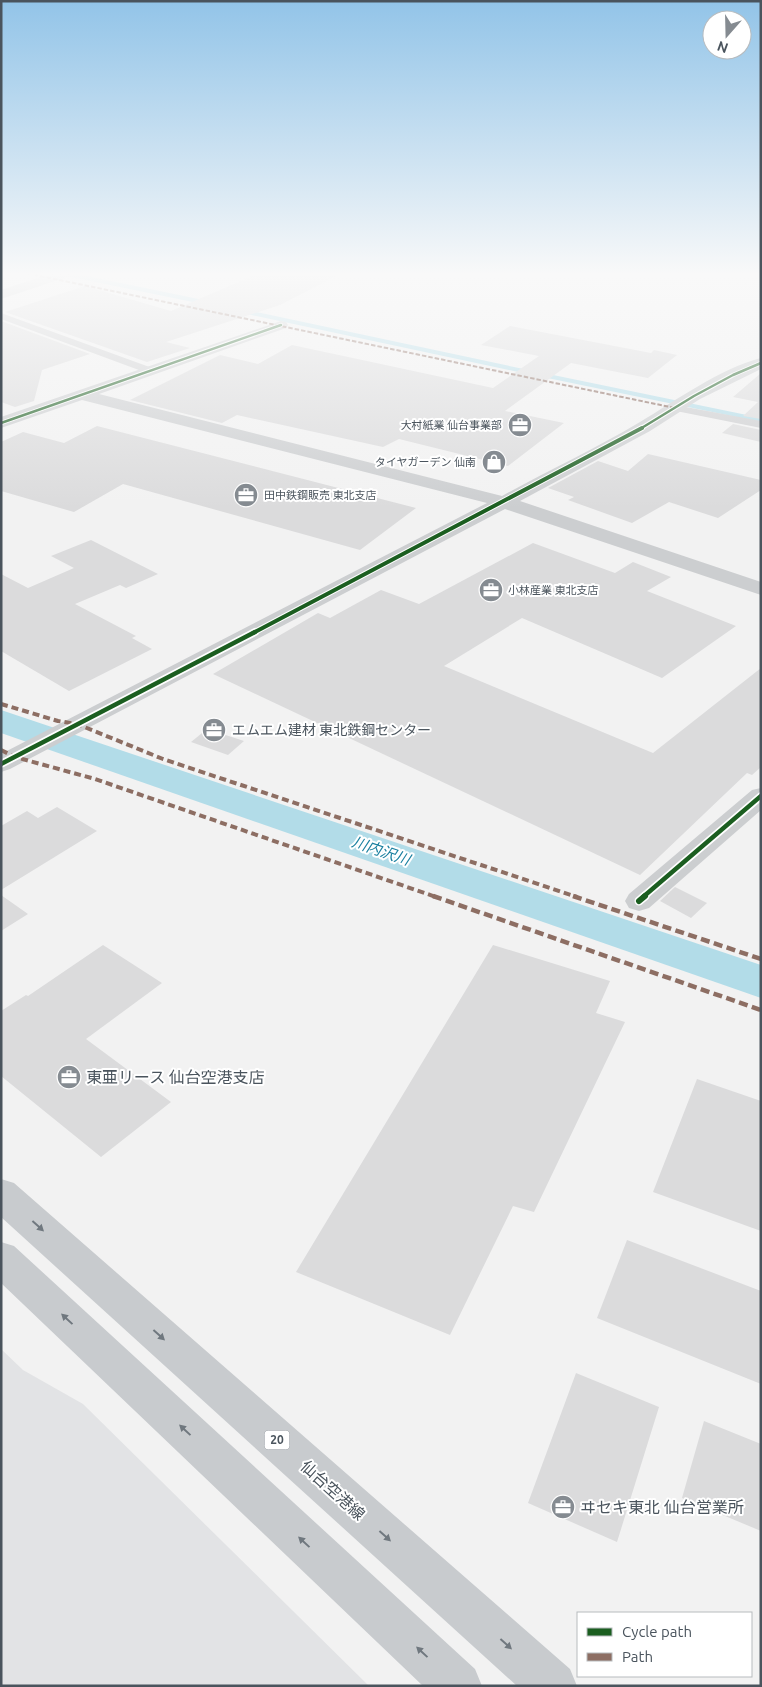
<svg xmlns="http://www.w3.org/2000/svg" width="762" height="1687" font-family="Ubuntu,'Noto Sans JP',sans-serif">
<rect width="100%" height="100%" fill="#f2f2f2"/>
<path fill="#e2e3e5" d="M1 1349 23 1370 83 1404 369 1686H1Z"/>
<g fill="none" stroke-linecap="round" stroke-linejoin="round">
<path stroke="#b2dce8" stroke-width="4" d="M57 272 203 302
M247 312 528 372
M543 375 761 420"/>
<path fill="#b2dce8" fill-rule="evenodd" d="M1 710 761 965V998L1 733Z"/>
</g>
<path fill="#dbdbdc" d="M262 272H344L280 305 166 342 190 348 147 362 5 312 85 286 171 311Z
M1 321 90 354 42 370 34 401 15 407 1 402Z
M510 326 651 353 654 350 677 355 648 378 571 363 505 411 564 423 508 466 399 439 383 447 237 415 222 423 130 400 220 355 258 364 292 345 493 388 539 356 481 345Z
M761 373V419L743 416 758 402 733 397Z
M733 424 761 430V442L722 433Z
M97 426 416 508 360 550 123 484 74 512 1 491V442L23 432 64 443Z
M648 454 761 480V490L718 518 669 502 632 523 568 500 574 497 548 488 598 461 628 471Z
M91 540 158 574 126 588 120 585 75 604 136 636 132 638 152 649 69 691 1 651V574L28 588 74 568 51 556Z
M533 543 615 573 633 562 671 577 647 591 736 626 662 678 522 618 444 666 653 753 761 668V767L752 775 747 773 640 875 213 674 318 613 330 618 381 590 419 604Z
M207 729 244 741 228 755 191 742Z
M57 807 97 831 1 890V826L27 811 38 818Z
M675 887 707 903 691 918 660 901Z
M1 895 28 914 1 931Z
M103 945 162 983 86 1039 171 1102 101 1157 1 1076V1011L26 995 28 996Z
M493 945 610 981 596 1013 625 1022 534 1212 513 1206 450 1335 296 1272Z
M697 1079 761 1101V1231L653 1192Z
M627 1240 761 1291V1384L597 1318Z
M576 1373 659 1407 617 1542 528 1503Z
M704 1421 761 1444V1531L682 1498Z"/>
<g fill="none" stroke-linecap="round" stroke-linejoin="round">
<path fill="#cccdcf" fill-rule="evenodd" d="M1 313 155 369 156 371 155 373H147L1 319Z
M675 405 761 421V428L671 410 669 408Z"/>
<path fill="#ccced0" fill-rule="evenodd" d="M56 272H75L73 275 1 299V290Z
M281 321 286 322 288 325 286 328 99 394 502 496C547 471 595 449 640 422 677 400 719 369 761 358V369L700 399 650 431 520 501 761 582V595L505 509 10 769 1 772V754L487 503 82 400 1 428V417Z
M761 788V810L649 908 639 911 629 908 625 901 629 894 752 790Z"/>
<path fill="#c8cbce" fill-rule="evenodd" d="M1 1179 14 1183 570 1669 577 1686H517L1 1217Z
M1 1242 14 1246 475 1669 482 1686H423L1 1283Z"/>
<path stroke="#8d6e63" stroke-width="2" stroke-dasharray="4.5 2" stroke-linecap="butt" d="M21 272 675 408"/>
<path stroke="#8d6e63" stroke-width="4" stroke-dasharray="7 4" stroke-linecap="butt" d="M1 704 58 721 77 724 163 759 577 897
M1 750 15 757 95 779 436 897"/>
<path stroke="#8d6e63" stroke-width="4.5" stroke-dasharray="9 4.5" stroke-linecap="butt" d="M433 896 761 1010
M573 896 761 959"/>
<g stroke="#fff" stroke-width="4.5">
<path id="cycleway-far3" d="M1 423 281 325
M640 429 694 396 733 375 761 363"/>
</g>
<g stroke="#fff" stroke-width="6">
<path id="cycleway-far2" d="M253 633 642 428"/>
</g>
<g stroke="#fff" stroke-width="8">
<path id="cycleway-far1" d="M1 764 255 632
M643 897 761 796"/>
</g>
<g stroke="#fff" stroke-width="9">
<path id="cycleway" d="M639 901 645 896"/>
</g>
<use href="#cycleway-far3" stroke="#1b5e20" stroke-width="2.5"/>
<use href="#cycleway-far2" stroke="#1b5e20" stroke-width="4"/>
<use href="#cycleway-far1" stroke="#1b5e20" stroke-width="4.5"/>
<use href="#cycleway" stroke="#1b5e20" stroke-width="6"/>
</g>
<defs><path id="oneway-solid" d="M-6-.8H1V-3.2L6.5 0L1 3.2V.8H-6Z" transform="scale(1.25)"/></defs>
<g fill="#70787f">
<use href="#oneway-solid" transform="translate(38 1226) rotate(42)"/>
<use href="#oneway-solid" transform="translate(67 1319) rotate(-137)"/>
<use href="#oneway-solid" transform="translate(159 1335) rotate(42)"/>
<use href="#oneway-solid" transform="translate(185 1430) rotate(-137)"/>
<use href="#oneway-solid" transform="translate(385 1536) rotate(42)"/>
<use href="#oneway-solid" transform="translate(304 1542) rotate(-137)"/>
<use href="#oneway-solid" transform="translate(506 1644) rotate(42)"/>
<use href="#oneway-solid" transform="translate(422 1652) rotate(-137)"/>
</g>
<linearGradient id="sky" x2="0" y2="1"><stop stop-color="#92c4e8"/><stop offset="0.54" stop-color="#f9f9f9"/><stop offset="1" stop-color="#f9f9f9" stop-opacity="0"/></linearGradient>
<rect width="762" height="508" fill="url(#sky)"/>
<defs>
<g id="office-disc" transform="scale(1.25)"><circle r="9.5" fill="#858b91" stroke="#fff"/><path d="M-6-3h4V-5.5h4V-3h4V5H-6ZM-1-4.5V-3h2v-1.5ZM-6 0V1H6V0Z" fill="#fff"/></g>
<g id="shop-disc" transform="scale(1.25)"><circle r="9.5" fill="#858b91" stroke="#fff"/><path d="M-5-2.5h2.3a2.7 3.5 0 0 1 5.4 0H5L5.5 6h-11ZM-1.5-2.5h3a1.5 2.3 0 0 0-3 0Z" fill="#fff"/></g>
</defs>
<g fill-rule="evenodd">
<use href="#office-disc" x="520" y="425"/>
<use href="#shop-disc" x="494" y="462"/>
<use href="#office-disc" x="246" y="495"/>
<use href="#office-disc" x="491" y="590"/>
<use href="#office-disc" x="214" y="730"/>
<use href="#office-disc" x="69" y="1077"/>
<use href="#office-disc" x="563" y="1507"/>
</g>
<g text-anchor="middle" stroke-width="4" stroke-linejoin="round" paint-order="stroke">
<g font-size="11" fill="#4a545d" stroke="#fff" text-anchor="end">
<text x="502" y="429">大村紙業 仙台事業部</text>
<text x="476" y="466">タイヤガーデン 仙南</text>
<text x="264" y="499" text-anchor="start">田中鉄鋼販売 東北支店</text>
<text x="508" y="594" text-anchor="start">小林産業 東北支店</text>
</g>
<rect fill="#fff" stroke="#80878e" stroke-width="1" x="264.5" y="1430.5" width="25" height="19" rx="4"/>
<g font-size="12" font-weight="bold" fill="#4a545d">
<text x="277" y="1444">20</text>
</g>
<g font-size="14" fill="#4a545d" stroke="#fff" text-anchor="start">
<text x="232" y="735">エムエム建材 東北鉄鋼センター</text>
</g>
<g font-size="15" font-style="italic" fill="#1a80a0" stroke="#fff">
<text transform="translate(381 851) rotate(19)" y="5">川内沢川</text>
</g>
<g font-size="16" fill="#4a545d" stroke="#fff" text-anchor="start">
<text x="86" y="1083">東亜リース 仙台空港支店</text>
<text x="580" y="1513">ヰセキ東北 仙台営業所</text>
</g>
<g font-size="16" fill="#4a545d" stroke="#fff">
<text transform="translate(333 1490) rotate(42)" y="6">仙台空港線</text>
</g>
</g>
<rect width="762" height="1687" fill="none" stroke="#4a545d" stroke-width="5"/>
<rect x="577" y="1612" width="175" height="65" fill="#ffffff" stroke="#b7bbbe"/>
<rect x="587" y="1628" width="25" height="8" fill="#1b5e20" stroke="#b7bbbe"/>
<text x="622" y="1637" font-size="15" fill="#4a545d">Cycle path</text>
<rect x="587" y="1653" width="25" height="8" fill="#8d6e63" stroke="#b7bbbe"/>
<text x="622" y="1662" font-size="15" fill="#4a545d">Path</text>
<g transform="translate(727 35) rotate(200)"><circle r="24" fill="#ffffff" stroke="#b7bbbe"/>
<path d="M0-4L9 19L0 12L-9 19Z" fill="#858b91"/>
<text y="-8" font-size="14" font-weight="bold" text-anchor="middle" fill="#4a545d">N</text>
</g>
</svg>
